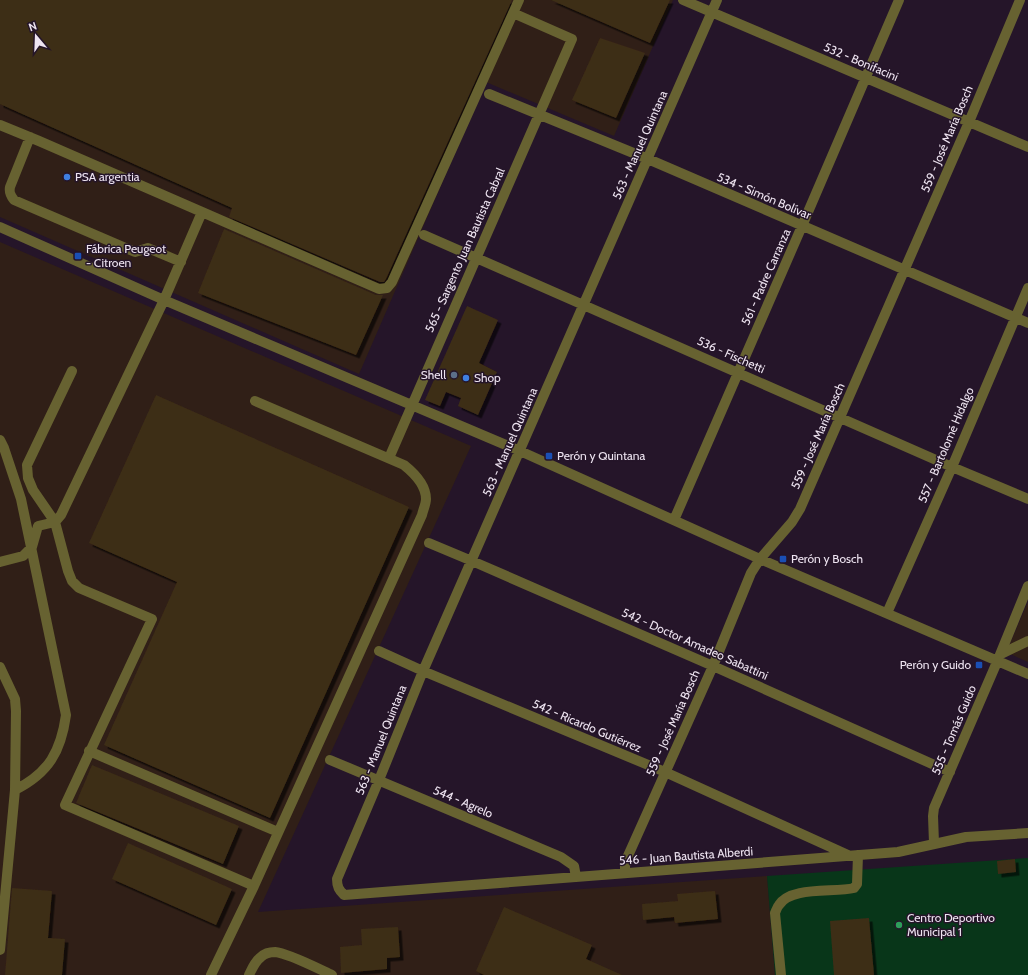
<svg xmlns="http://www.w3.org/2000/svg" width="1028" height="975" font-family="Cabin,sans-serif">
<defs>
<filter id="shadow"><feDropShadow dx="3.5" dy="3.5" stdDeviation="0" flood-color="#0009"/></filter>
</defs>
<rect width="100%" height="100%" fill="#251529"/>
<path fill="#301f17" d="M0 0H673L614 136 486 82 359 374 0 217Z
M0 242 471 446 258 912 767 876 775 975H0Z
M1028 602V662L1010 654 1008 648Z"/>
<path fill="#083619" d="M1028 858V975H775L767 876Z"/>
<path fill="#3d2d16" filter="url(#shadow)" d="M0 0H512L386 279 384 282H380L229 217 232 208 0 104Z
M551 0H670L650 43Z
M600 38 645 53 616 118 572 100Z
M224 229 376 295H383L356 355 198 293Z
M467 306 498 320 479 363 497 372 478 415 458 406 461 398 446 392 440 406 425 400Z
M156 395 409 507 270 818 104 745 177 582 89 543Z
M92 765 239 826 223 864 76 803Z
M128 843 232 889 216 925 112 879Z
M1015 859 1016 872 998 874 997 861Z
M12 888 52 891 48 938 65 939 62 975H5Z
M715 891 718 919 675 923 674 917 643 920 642 904 678 901 677 894Z
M504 907 592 945 586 959 622 975H484L476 971Z
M869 918 874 975H834L830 921Z
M398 927 400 957 387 958V969L341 973 340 947 362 945 361 929Z"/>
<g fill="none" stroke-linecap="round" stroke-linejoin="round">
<path stroke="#676231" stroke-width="10" d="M683 0 1028 147
M717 0 423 671 379 780 337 879C337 887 339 890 344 895L898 852 966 837 1028 833
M489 94 648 159 1028 323
M0 125 39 141 379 289 387 288 392 282 519 0
M30 137 10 187C9 192 10 195 14 200L135 252 148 248 181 262
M0 227 164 300 520 451 760 559 1028 674
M424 235 952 467 1028 499
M72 371 27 465 28 478 33 490 55 522 68 571 72 581 79 588 152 619 65 805 254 886
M0 440 4 448 21 499 66 715C61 751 49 773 15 790
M389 458 572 39 513 13
M674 520 802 226 899 0
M429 543 472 561 713 666 950 772
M0 562 23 556 32 547 38 526 55 522 61 515 164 300 202 212
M887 613 952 467 1028 288
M379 651 423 671 665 772 848 855
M1001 654 1028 641
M0 667 15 699 16 711 15 790 0 950
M89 751 278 832
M330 760 561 857 574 866 576 877
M934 843 933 816 934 808 997 662 1028 586
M625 873V866L627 858 713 666 751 573 760 559 792 522 800 509 969 122 1020 0
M211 975 254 886 422 515C423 510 426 504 426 499 426 485 414 473 404 465L255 401
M249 975C252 969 255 961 261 957 264 954 270 952 275 952 288 953 319 969 332 975
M781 975 775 913C776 911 777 907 779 905 791 886 834 893 854 888L857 884 858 855"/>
</g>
<g fill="#3f7fe0" stroke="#251529" stroke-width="1.5">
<circle cx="67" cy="177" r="4"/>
<circle cx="466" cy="378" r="4"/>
</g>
<g fill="#1a4fb4" stroke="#251529" stroke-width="1.5">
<rect x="74" y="252" width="8" height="8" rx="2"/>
<rect x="545" y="452" width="8" height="8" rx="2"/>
<rect x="779" y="555" width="8" height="8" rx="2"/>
<rect x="975" y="661" width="8" height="8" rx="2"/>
</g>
<circle fill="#5c6f8a" stroke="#251529" stroke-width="1.5" cx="454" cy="375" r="4"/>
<circle fill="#2e9e5b" stroke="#251529" stroke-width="1.5" cx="899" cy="925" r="4"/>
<g text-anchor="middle" stroke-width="3" stroke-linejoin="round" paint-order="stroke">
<g font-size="12" fill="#eee4f1" stroke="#251529">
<text transform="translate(861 62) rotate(23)" y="4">532 - Bonifacini</text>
<text transform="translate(947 139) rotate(-67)" y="4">559 - José María Bosch</text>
<text transform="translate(640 145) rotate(-66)" y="4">563 - Manuel Quintana</text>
<text transform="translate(764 196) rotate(23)" y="4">534 - Simón Bolívar</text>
<text transform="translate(465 250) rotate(-66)" y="4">565 - Sargento Juan Bautista Cabral</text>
<text transform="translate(766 277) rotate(-66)" y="4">561 - Padre Carranza</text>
<text transform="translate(731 355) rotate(24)" y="4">536 - Fischetti</text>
<text transform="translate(818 436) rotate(-66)" y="4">559 - José María Bosch</text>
<text transform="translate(510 442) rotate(-66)" y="4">563 - Manuel Quintana</text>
<text transform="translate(946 445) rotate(-67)" y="4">557 - Bartolomé Hidalgo</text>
<text transform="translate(695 644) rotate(24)" y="4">542 - Doctor Amadeo Sabattini</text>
<text transform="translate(673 723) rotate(-66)" y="4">559 - José María Bosch</text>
<text transform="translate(587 726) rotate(23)" y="4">542 - Ricardo Gutiérrez</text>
<text transform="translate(954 730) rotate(-67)" y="4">555 - Tomás Guido</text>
<text transform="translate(381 740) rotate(-68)" y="4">563 - Manuel Quintana</text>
<text transform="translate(463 802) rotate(23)" y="4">544 - Agrelo</text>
<text transform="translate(686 856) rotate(-4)" y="4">546 - Juan Bautista Alberdi</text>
</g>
<g font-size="12" fill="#eee4f1" stroke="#251529" text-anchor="start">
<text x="75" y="181">PSA argentia</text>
<text x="86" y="253">Fábrica Peugeot<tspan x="86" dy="14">- Citroen</tspan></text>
<text x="446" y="379" text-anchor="end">Shell</text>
<text x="474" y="382">Shop</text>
<text x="557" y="460">Perón y Quintana</text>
<text x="791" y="563">Perón y Bosch</text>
<text x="971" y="669" text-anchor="end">Perón y Guido</text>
<text x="907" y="922">Centro Deportivo<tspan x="907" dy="14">Municipal 1</tspan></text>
</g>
</g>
<g transform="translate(36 36) rotate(341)" stroke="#251529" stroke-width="3" paint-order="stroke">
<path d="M0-3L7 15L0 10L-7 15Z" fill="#eee4f1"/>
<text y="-6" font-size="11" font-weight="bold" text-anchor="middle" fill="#eee4f1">N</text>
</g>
</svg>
